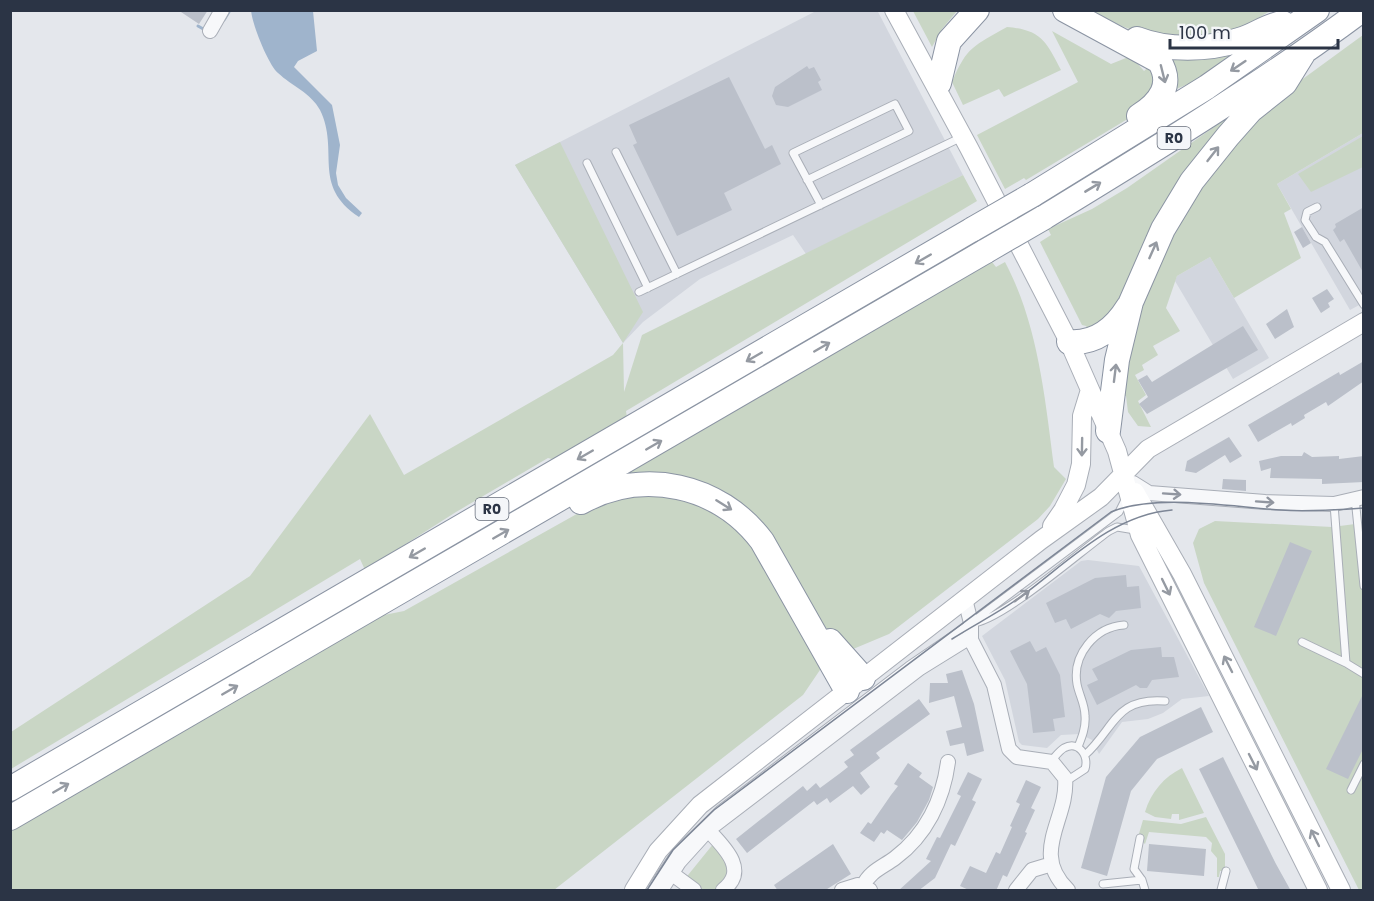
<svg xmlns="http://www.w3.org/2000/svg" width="1374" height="901" font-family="Poppins,sans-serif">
<rect width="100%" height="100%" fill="#e4e7ec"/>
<path fill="#d2d6de" d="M877 10 963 175 806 254 793 235 700 279 643 322 623 343 515 165 816 11Z
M1363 133V303L1350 310 1277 184Z
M1210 257 1269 358 1233 379 1175 281 1177 276Z
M1088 560 1139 566 1209 696 1182 699 1163 713 1148 719 1122 722 1099 754 1092 740 1080 734 1061 735 1047 748 1022 745 1019 742 1005 680 982 636 1081 561Z"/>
<path fill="#c9d6c5" d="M913 11H957L942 29 932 47Z
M1092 11H1270C1205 52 1158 48 1092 11Z
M1007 27C1041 30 1046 41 1061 70L1004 97 999 89 963 105 952 82C967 46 974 46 1007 27Z
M1052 31 1111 64 1131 56 1144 71 1154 62 1161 72 1141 111 1026 180 1024 178 1005 189 977 135 1078 82Z
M1363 35V133L1277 184 1291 209 1284 213 1301 258 1234 298 1210 257 1177 276 1166 308 1180 331 1153 346 1158 355 1142 365 1144 370 1135 375 1146 395 1138 401 1151 427 1138 426 1128 412 1126 396H1122L1126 349 1163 246 1214 160 1300 81Z
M1242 49 1198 80 1169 92 1159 53Z
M1234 113 1116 312 1089 332 1086 326 1082 325 1040 242 1051 235 1048 229 1092 209 1127 188Z
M1363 136V167L1311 192 1298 174Z
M560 142 643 312 623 343 624 392 642 335 963 175 977 201 626 411 627 418 556 460 548 458 456 512 365 570 360 559 11 769V732L250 576 370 414 404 475 613 355 623 343 515 165Z
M978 237 981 243 11 807 10 800Z
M992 262 996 267 1005 262C1038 324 1045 398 1054 467L1066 479 1050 506 1038 519 889 634 846 652 812 611 746 514 606 484Z
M641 492 709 504 754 541 822 667 803 695 554 890H11L10 830 384 615 404 611 591 506Z
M1215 521 1332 527 1363 523V890H1359L1204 583 1193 543 1199 529Z
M1182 768 1204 813 1179 820V814H1172L1171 819 1155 817 1145 812C1151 792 1164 777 1182 768Z
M1206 817 1225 854V871H1220L1219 877H1217V858L1211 851 1212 843 1206 837 1149 832 1145 844 1138 837 1143 820 1181 824Z
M714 843 725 853 730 875 717 890H700L684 880Z"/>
<path fill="#9fb4cc" d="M251 10 313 11 317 51 298 61 294 67 332 105 340 145 336 173 338 185 346 198 362 213 359 217C311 185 340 151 320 110 311 93 292 86 278 73 268 64 252 24 251 10Z"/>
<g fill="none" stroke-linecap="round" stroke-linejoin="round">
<path stroke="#9fb4cc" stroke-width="3" d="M224 20 229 12
M198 26 205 30"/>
</g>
<path fill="#bbc0ca" d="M178 10H208L199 24Z
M807 66 809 69 814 67 821 80 818 82 822 90 788 107 776 105 772 96 775 87Z
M729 77 765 149 772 145 781 164 724 193 732 210 677 236 633 145 637 143 629 125Z
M1364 207V274L1344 239 1340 242 1333 230 1336 227 1335 224Z
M1302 227 1311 243 1303 248 1294 232Z
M1327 289 1334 299 1328 303 1330 307 1321 313 1312 298Z
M1287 309 1294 327 1275 339 1266 324Z
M1243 326 1258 350 1147 414 1139 404 1148 397 1138 380 1147 375 1152 382Z
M1364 361V381L1328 406 1326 402 1304 415 1305 418 1292 426 1291 423 1258 442 1248 425 1339 372 1340 375Z
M1229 437 1242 456 1230 463 1225 455 1196 473 1185 471 1187 461Z
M1304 452 1312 457 1339 456V459L1364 456V482L1322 484V479L1270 478 1271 468 1261 471 1259 461 1281 456H1302Z
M1223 479 1246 480V491L1222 489Z
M1290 542 1312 551 1276 636 1254 627Z
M1126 575 1127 587 1139 586 1141 608 1116 611 1109 618 1100 614 1071 629 1066 619 1055 623 1046 603 1095 578Z
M1030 641 1036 652 1046 647 1060 675 1065 717 1053 719 1055 731 1033 733 1027 684 1010 651Z
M1161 647 1162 657H1174L1179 677 1152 680 1147 688H1140L1136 685 1097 705 1087 685 1098 680 1092 669 1131 650Z
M962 670 974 704 984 751 967 756 964 743 950 746 946 731 962 727 954 696 929 703 930 683H948L946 674Z
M1364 692V747L1348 779 1326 769Z
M919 699 930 714 876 753 880 758 860 773 870 787 861 795 853 786 830 803 827 798 817 805 814 801 747 853 736 839 803 786 807 791 816 783 820 788 839 774 848 767 844 762 854 755 850 750Z
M1201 707 1213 732 1157 759 1131 791 1107 876 1081 868 1106 777 1140 737Z
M1223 757 1276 864 1291 891H1259L1199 769Z
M908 763 922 773 919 777 933 787 929 800 917 822 902 840 887 830 884 834 881 832 874 842 860 833 868 822 871 824 891 795 898 786 894 784Z
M968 772 982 779 972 800 976 802 955 846 951 844 935 878 918 891H898L931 861 926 859 937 837 940 838 961 796 957 794Z
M1026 780 1041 787 1031 808 1035 810 1025 832 1027 833 1007 877 1003 875 996 891H971L960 886 970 866 986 873 996 852 1000 854 1012 827 1010 826 1020 804 1016 802Z
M833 844 851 874 824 891H778L774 885Z
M1149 844 1206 849 1204 876 1147 871Z"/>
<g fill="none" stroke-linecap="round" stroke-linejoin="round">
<g stroke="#a9aeb7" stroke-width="9">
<path id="lane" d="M616 152 677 274
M587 163 648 288
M807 180 909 131 895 104 793 153 821 205
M1317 207 1307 212 1305 220 1316 237 1325 242 1364 305
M639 292 962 137
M1355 498 1364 586
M1334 504 1346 663 1364 674
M971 623C998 624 1083 549 1109 531L1117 527 1135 530
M1302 642 1346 663
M1078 747C1082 737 1086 727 1085 716 1085 704 1079 695 1077 684 1072 655 1095 627 1124 625
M1085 755C1115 728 1115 697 1165 701
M1050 762C1055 757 1059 751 1064 748 1079 740 1089 756 1085 769L1065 782
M1351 790 1364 764
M1140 838 1134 869 1142 880 1145 890
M1103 884 1142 880
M650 890 675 853 720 809 908 666 971 623 1119 512 1126 498
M1221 890 1226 871"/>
</g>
<g stroke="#a9aeb7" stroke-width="16">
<path id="street" d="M210 31 222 10
M1133 483 1149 493 1265 502 1334 504 1364 497
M965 599 971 623V640L994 685 1009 749 1017 757 1052 762 1065 778C1069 819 1029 852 1068 890
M708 830C724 847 749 870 723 890
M671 873 694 890
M863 886C870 871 883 867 895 858 926 835 943 800 948 762
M661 890 679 862 708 830 920 668 970 637
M842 890 858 885 870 890
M1016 890 1032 870 1052 864"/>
</g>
<g stroke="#a9aeb7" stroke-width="20">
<path id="secondary" d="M894 10 969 148 1069 342 1117 451 1140 535 1318 890
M1135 492 1182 574 1341 890
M1052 526 1063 510 1076 485 1081 464 1082 416 1090 390
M634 890 658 851 700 805 1041 540 1101 497 1148 449 1364 322"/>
</g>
<g stroke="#8b94a3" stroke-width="26">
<path id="highway" d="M1065 10 1159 61C1174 84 1160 103 1139 116
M1137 39C1167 51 1208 50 1239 40 1255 36 1267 25 1283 23
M939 83 949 41 977 10
M1032 195 1207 87 1317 10
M1043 218C1151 152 1260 86 1362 10
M1069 342C1095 344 1115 328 1128 307
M1108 431 1117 360 1131 302 1163 229 1192 181 1228 136 1251 110 1285 83 1303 54
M581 502C643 468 719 484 762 541L847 691
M830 641 863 678
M10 789 973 229
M10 818 986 251"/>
</g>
<use href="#lane" stroke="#f7f8fa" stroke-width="7"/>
<use href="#street" stroke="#f7f8fa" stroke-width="14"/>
<use href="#secondary" stroke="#fff" stroke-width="18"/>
<use href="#highway" stroke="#fff" stroke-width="24"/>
<path stroke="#7d8696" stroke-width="1.5" d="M952 639C974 625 998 613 1019 598 1066 564 1111 515 1172 510
M647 890 673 850 714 810 1111 512C1156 493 1232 507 1281 510 1308 512 1336 510 1364 508"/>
<g stroke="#8b94a3" stroke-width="26" stroke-linecap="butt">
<path id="highway-bridge" d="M973 229 1032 195
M986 251 1043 218"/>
</g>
<use href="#highway-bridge" stroke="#fff" stroke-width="24"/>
</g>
<defs><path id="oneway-shaft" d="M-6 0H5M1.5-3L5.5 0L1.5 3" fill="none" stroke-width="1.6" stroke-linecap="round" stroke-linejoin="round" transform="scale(1.5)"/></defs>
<g stroke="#959aa2">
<use href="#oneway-shaft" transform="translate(1238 66) rotate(146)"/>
<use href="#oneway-shaft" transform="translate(1163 74) rotate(76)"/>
<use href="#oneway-shaft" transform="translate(1213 154) rotate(-52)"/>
<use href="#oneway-shaft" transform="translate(1093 187) rotate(-31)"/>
<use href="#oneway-shaft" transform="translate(1153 250) rotate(-66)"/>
<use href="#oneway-shaft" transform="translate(923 259) rotate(150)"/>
<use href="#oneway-shaft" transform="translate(822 347) rotate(-30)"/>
<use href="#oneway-shaft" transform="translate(754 357) rotate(150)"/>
<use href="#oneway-shaft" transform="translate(1115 373) rotate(-83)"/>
<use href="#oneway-shaft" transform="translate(654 445) rotate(-30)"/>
<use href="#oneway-shaft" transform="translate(1082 447) rotate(91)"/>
<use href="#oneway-shaft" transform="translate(585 455) rotate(150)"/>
<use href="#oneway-shaft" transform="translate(724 505) rotate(32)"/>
<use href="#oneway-shaft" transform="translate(501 534) rotate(-30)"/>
<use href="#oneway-shaft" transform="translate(417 553) rotate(150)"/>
<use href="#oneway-shaft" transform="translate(1166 587) rotate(64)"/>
<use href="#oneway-shaft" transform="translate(1228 664) rotate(-117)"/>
<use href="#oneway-shaft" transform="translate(230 690) rotate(-30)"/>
<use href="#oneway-shaft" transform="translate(1253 762) rotate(63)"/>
<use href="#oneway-shaft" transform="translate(61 788) rotate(-30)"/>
<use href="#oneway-shaft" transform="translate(1315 838) rotate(-116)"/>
</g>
<g stroke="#9196a0">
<use href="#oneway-shaft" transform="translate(1172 494) rotate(4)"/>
<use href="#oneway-shaft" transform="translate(1265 502) rotate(4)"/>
<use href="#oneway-shaft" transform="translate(1022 596) rotate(-36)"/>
</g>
<g text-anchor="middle" stroke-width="4.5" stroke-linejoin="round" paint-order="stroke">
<g fill="#f4f6f9" stroke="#676e7b" stroke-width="1.5">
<rect x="1157.5" y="127" width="33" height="22" rx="4.5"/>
<rect x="475.5" y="498" width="33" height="22" rx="4.5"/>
</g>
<g font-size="14" font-weight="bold" fill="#2b3445">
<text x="1174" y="143">R0</text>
<text x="492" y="514">R0</text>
</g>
</g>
<rect width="1374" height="901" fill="none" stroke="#2b3445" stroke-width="24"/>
<path d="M1170 39v9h168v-9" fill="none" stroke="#2b3445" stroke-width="3"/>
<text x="1179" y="39" font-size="18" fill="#2b3445" stroke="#f4f6f9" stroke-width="4.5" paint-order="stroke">100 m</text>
</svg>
